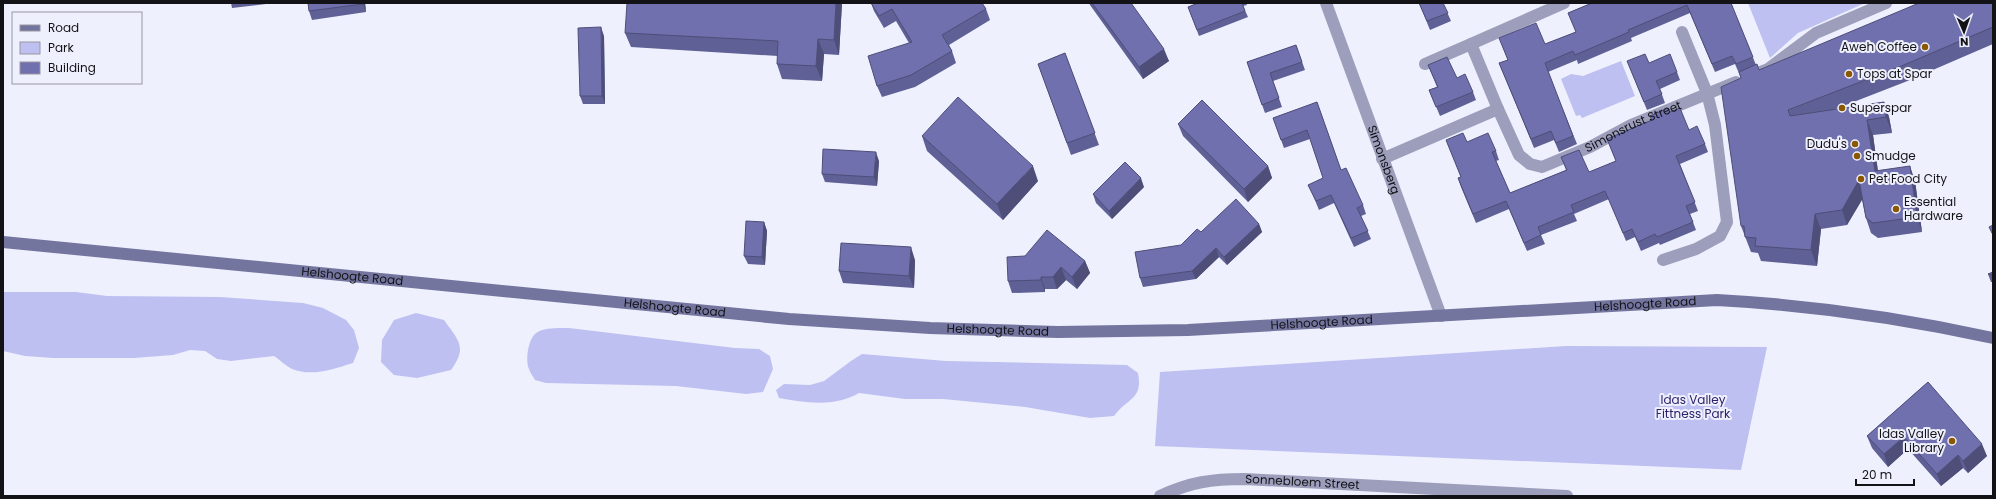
<svg xmlns="http://www.w3.org/2000/svg" width="1996" height="499" font-family="Poppins,sans-serif">
<rect width="100%" height="100%" fill="#eff0fd"/>
<path fill="#bdc0f1" d="M1748 3H1865L1798 33 1770 58Z
M1621 61 1635 96 1582 118 1580 115 1576 116 1561 79 1571 74 1583 76Z
M3 292H76L107 296 220 297 303 303 323 308 346 320 354 330 359 348 353 363C334 369 312 377 292 369 286 366 280 360 274 356L231 361 217 359 205 351 190 350 173 355 134 358H53L25 356 3 351Z
M416 313 444 320C458 340 468 347 451 370L417 378 394 375 381 362 382 340 394 320Z
M569 328 735 348 759 349 770 356 773 369 763 392 746 394 676 386 546 383 535 380C533 376 530 373 529 369 525 361 528 339 536 333 545 327 559 328 569 328Z
M1566 346 1767 347 1741 470 1155 446 1160 372Z
M862 354 946 361 1127 365 1138 373C1143 400 1128 397 1114 416L1090 418 1025 407 943 399H905L859 393C835 407 806 403 779 398L776 390 784 384 810 385 824 381 851 361Z"/>
<g fill="none" stroke-linecap="round" stroke-linejoin="round">
<g stroke="#9c9ebb" stroke-width="12">
<path id="s1" d="M1326 3 1441 316"/>
<path id="s2" d="M1564 3 1471 44 1498 109 1519 155 1530 164 1542 167 1590 147 1631 125 1736 82"/>
<path d="M1425 64 1471 44"/>
<path d="M1760 72 1768 69 1816 33 1886 3"/>
<path d="M1382 159 1498 109"/>
<path d="M1663 260 1696 249 1720 236 1727 222 1715 125 1707 93 1682 32"/>
<path id="s3" d="M1160 496C1191 482 1211 479 1245 479L1567 496"/>
</g>
<path stroke="#74759f" stroke-width="12" id="s4" d="M3 242 789 319 930 328 1058 332 1188 330 1717 300C1810 305 1902 318 1993 338"/>
</g>
<path fill="#5f6095" d="M231 3H274L232 8Z
M308 3H365L366 12 312 20 309 11Z
M842 3 839 55 824 54 822 81 782 79 777 64 778 56 631 47 625 33Z
M871 3H982L986 9 990 20 949 45 952 51 956 63 915 87 882 97 877 86 909 43 896 21 884 28 874 11Z
M1089 3H1131L1169 61 1143 79 1090 5Z
M1198 3H1246L1247 5 1243 6 1248 17 1199 36 1188 7Z
M1419 3H1443L1451 21 1430 30Z
M1592 3H1731L1756 65 1759 70 1993 3V44L1905 82 1833 110 1884 102 1889 117 1892 133 1873 135 1878 171 1915 181 1922 232 1878 238 1871 233 1866 218 1862 199 1847 225 1821 229 1817 266 1761 261 1758 253 1751 252 1741 226V78L1735 64 1715 72 1690 13 1631 38 1632 41 1578 64 1577 60 1548 72 1577 144 1559 152 1554 140 1534 148 1499 63 1508 60 1499 38 1545 44 1576 32 1568 13Z
M604 36 605 104H583L580 96Z
M1296 45 1305 70 1273 81 1282 107 1265 113 1247 62Z
M1065 53 1099 145 1071 155 1038 64Z
M1627 61 1649 63 1677 72 1680 80 1660 89 1665 103 1647 110Z
M1428 65 1457 78 1473 92 1476 100 1440 116 1429 90 1437 87Z
M1317 102 1341 170 1363 205 1366 214 1361 216 1371 239 1354 247 1334 203 1319 210 1312 193 1308 185 1323 178 1310 139 1284 148 1273 118Z
M1670 112 1705 144 1708 152 1680 164 1698 211 1690 214 1696 230 1660 245 1659 243 1641 251 1635 237 1626 241 1609 199 1574 214 1577 221 1541 235 1545 244 1527 251 1509 209 1476 223 1461 187 1458 178 1461 177 1446 140 1467 142 1496 151 1499 160 1496 161 1510 193 1566 170 1561 157 1589 172 1616 161 1607 139Z
M1178 124 1268 166 1272 178 1248 202 1183 136Z
M922 136 1038 181 1003 220 927 151Z
M879 161 877 186 825 182 822 174Z
M1144 187 1112 219 1096 203 1093 194Z
M764 222 767 231 765 265 748 264 744 256Z
M1259 224 1262 232 1227 265 1219 257 1196 279 1143 287 1140 278 1181 245 1201 232Z
M915 260 914 288 843 283 839 271Z
M1085 261 1090 273 1077 289 1066 280 1057 289H1045V292L1012 293 1008 281Z
M1993 272V282H1991L1988 274Z
M1928 382 1987 456 1968 473 1963 468 1941 486 1908 449 1888 467 1872 448 1867 436Z"/>
<path fill="#4e4e79" d="M363 3H365L366 12 363 4Z
M836 3H842L839 55 834 40Z
M601 27 604 36 605 104 602 96Z
M818 39 824 54 822 81 816 66Z
M1164 49 1169 61 1143 79 1139 67Z
M1884 102 1889 117 1892 133 1886 117Z
M1867 120 1873 135 1880 187 1875 171Z
M876 152 879 161 877 186 874 177Z
M1033 166 1038 181 1003 220 997 204Z
M1268 166 1272 178 1248 202 1244 189Z
M1910 166 1915 181 1922 232 1917 217Z
M1141 178 1144 187 1112 219 1109 211Z
M1859 180 1865 195 1847 225 1842 210Z
M1815 214 1821 229 1817 266 1811 250Z
M764 222 767 231 765 265 762 257Z
M1259 224 1262 232 1227 265 1224 257Z
M911 247 915 260 914 288 909 276Z
M1216 248 1219 257 1196 279 1192 271Z
M1085 261 1090 273 1077 289 1072 277Z
M1061 267 1066 280 1057 289 1053 277Z
M1041 277 1045 289V292L1041 280Z
M1904 437 1908 449 1888 467 1884 454Z
M1982 444 1987 456 1968 473 1963 461Z
M1958 455 1963 468 1941 486 1937 474Z"/>
<path fill="#6f70ad" stroke="#4e4e79" d="M308 3H363V4L309 11Z
M627 3H836L834 40 818 39 816 66 777 64 778 41 625 33Z
M871 3H982L986 9 942 35 952 51 911 75 877 86 868 56 912 42 892 9 879 16Z
M1092 3H1131L1164 49 1139 67Z
M1198 3H1242L1245 11 1197 30 1188 7Z
M1419 3H1443L1448 13 1427 21Z
M1592 3H1731L1753 57 1736 64 1732 56 1712 64 1687 5 1628 30 1629 32 1575 55 1573 51 1545 63 1573 136 1556 143 1551 131 1531 139 1499 63 1508 60 1499 38 1536 23 1545 44 1576 32 1568 13Z
M1919 3H1993V27L1899 67 1788 110 1790 116 1884 102 1886 117 1867 120 1875 171 1910 166 1917 217 1873 223 1866 218 1859 180 1842 210 1815 214 1811 250 1755 246 1756 238 1745 237 1744 226H1741L1721 87 1741 78 1739 72 1757 64 1759 70Z
M601 27 602 96H580L578 28Z
M1296 45 1302 62 1270 73 1279 98 1262 105 1247 62Z
M1065 53 1095 133 1067 143 1038 64Z
M1645 54 1649 63 1670 54 1677 72 1656 81 1662 94 1644 102 1627 61Z
M1447 57 1457 78 1465 74 1473 92 1436 107 1429 90 1438 87 1428 65Z
M958 97 1033 166 997 204 922 136Z
M1202 100 1268 166 1244 189 1178 124Z
M1317 102 1341 170 1346 168 1363 205 1357 208 1368 231 1351 238 1331 195 1316 201 1308 185 1323 178 1307 130 1281 140 1273 118Z
M1668 108 1670 112 1680 108 1689 130 1697 126 1705 144 1676 156 1695 202 1686 206 1693 222 1657 237 1655 234 1638 242 1632 229 1623 233 1605 191 1571 205 1574 212 1538 227 1541 235 1524 243 1506 201 1473 214 1458 178 1461 177 1446 140 1463 133 1467 142 1488 133 1496 151 1492 152 1510 193 1567 170 1561 157 1579 150 1589 172 1616 161 1607 139 1652 120 1650 116Z
M823 149 876 152 874 177 822 174Z
M1125 162 1141 178 1109 211 1093 194Z
M1236 199 1259 224 1224 257 1216 248 1192 271 1140 278 1135 252 1181 245 1197 229 1201 232Z
M746 221 764 222 762 257 744 256Z
M1993 225V235L1989 227Z
M1047 230 1085 261 1072 277 1061 267 1053 277H1041V280L1008 281 1007 257 1025 256Z
M841 243 911 247 909 276 839 271Z
M1993 272V275L1988 274Z
M1928 382 1982 444 1963 461 1958 455 1937 474 1904 437 1884 454 1867 436Z"/>
<g fill="#895800" stroke="#eff0fd" stroke-width="1.5">
<circle cx="1925" cy="47" r="4"/>
<circle cx="1849" cy="74" r="4"/>
<circle cx="1842" cy="108" r="4"/>
<circle cx="1855" cy="144" r="4"/>
<circle cx="1857" cy="156" r="4"/>
<circle cx="1861" cy="179" r="4"/>
<circle cx="1896" cy="209" r="4"/>
<circle cx="1952" cy="441" r="4"/>
</g>
<g text-anchor="middle" stroke-width="4" stroke-linejoin="round" paint-order="stroke">
<g font-size="12" fill="#121217" stroke="#eff0fd" text-anchor="start">
<text x="1917" y="51" text-anchor="end">Aweh Coffee</text>
<text x="1857" y="78">Tops at Spar</text>
<text x="1850" y="112">Superspar</text>
<text x="1847" y="148" text-anchor="end">Dudu's</text>
<text x="1865" y="160">Smudge</text>
<text x="1869" y="183">Pet Food City</text>
<text x="1904" y="206">Essential<tspan x="1904" dy="14">Hardware</tspan></text>
<text x="1944" y="438" text-anchor="end">Idas Valley<tspan x="1944" dy="14">Library</tspan></text>
</g>
<g font-size="12" fill="#121217" stroke="#eff0fd">
<text dy="4" stroke="none"><textPath href="#s2" startOffset="349">Simonsrust Street</textPath></text>
<text dy="4" stroke="none"><textPath href="#s1" startOffset="167">Simonsberg</textPath></text>
<text dy="4" stroke="none"><textPath href="#s4" startOffset="351">Helshoogte Road</textPath></text>
<text dy="4" stroke="none"><textPath href="#s4" startOffset="1647">Helshoogte Road</textPath></text>
<text dy="4" stroke="none"><textPath href="#s4" startOffset="675">Helshoogte Road</textPath></text>
<text dy="4" stroke="none"><textPath href="#s4" startOffset="1323">Helshoogte Road</textPath></text>
<text dy="4" stroke="none"><textPath href="#s4" startOffset="999">Helshoogte Road</textPath></text>
<text dy="4" stroke="none"><textPath href="#s3" startOffset="145">Sonnebloem Street</textPath></text>
</g>
<g font-size="12" fill="#2b206b" stroke="#eff0fd">
<text x="1693" y="404">Idas Valley<tspan x="1693" dy="14">Fittness Park</tspan></text>
</g>
</g>
<rect width="1996" height="499" fill="none" stroke="#121217" stroke-width="8"/>
<rect x="12" y="12" width="130" height="72" fill="#eff0fd" stroke="#9797a1"/>
<rect x="20" y="25" width="20" height="6" fill="#74759f" stroke="#9797a1"/>
<text x="48" y="32" font-size="12" fill="#121217">Road</text>
<rect x="20" y="42" width="20" height="12" fill="#bdc0f1" stroke="#9797a1"/>
<text x="48" y="52" font-size="12" fill="#121217">Park</text>
<rect x="20" y="62" width="20" height="12" fill="#6f70ad" stroke="#9797a1"/>
<text x="48" y="72" font-size="12" fill="#121217">Building</text>
<g transform="translate(1964 32) rotate(178)" stroke="#eff0fd" stroke-width="3" paint-order="stroke">
<path d="M0-3L7 15L0 10L-7 15Z" fill="#121217"/>
<text y="-6" font-size="11" font-weight="bold" text-anchor="middle" fill="#121217">N</text>
</g>
<path d="M1856 479v6h58v-6" fill="none" stroke="#121217" stroke-width="2"/>
<text x="1862" y="479" font-size="12" fill="#121217" stroke="#eff0fd" stroke-width="3" paint-order="stroke">20 m</text>
</svg>
